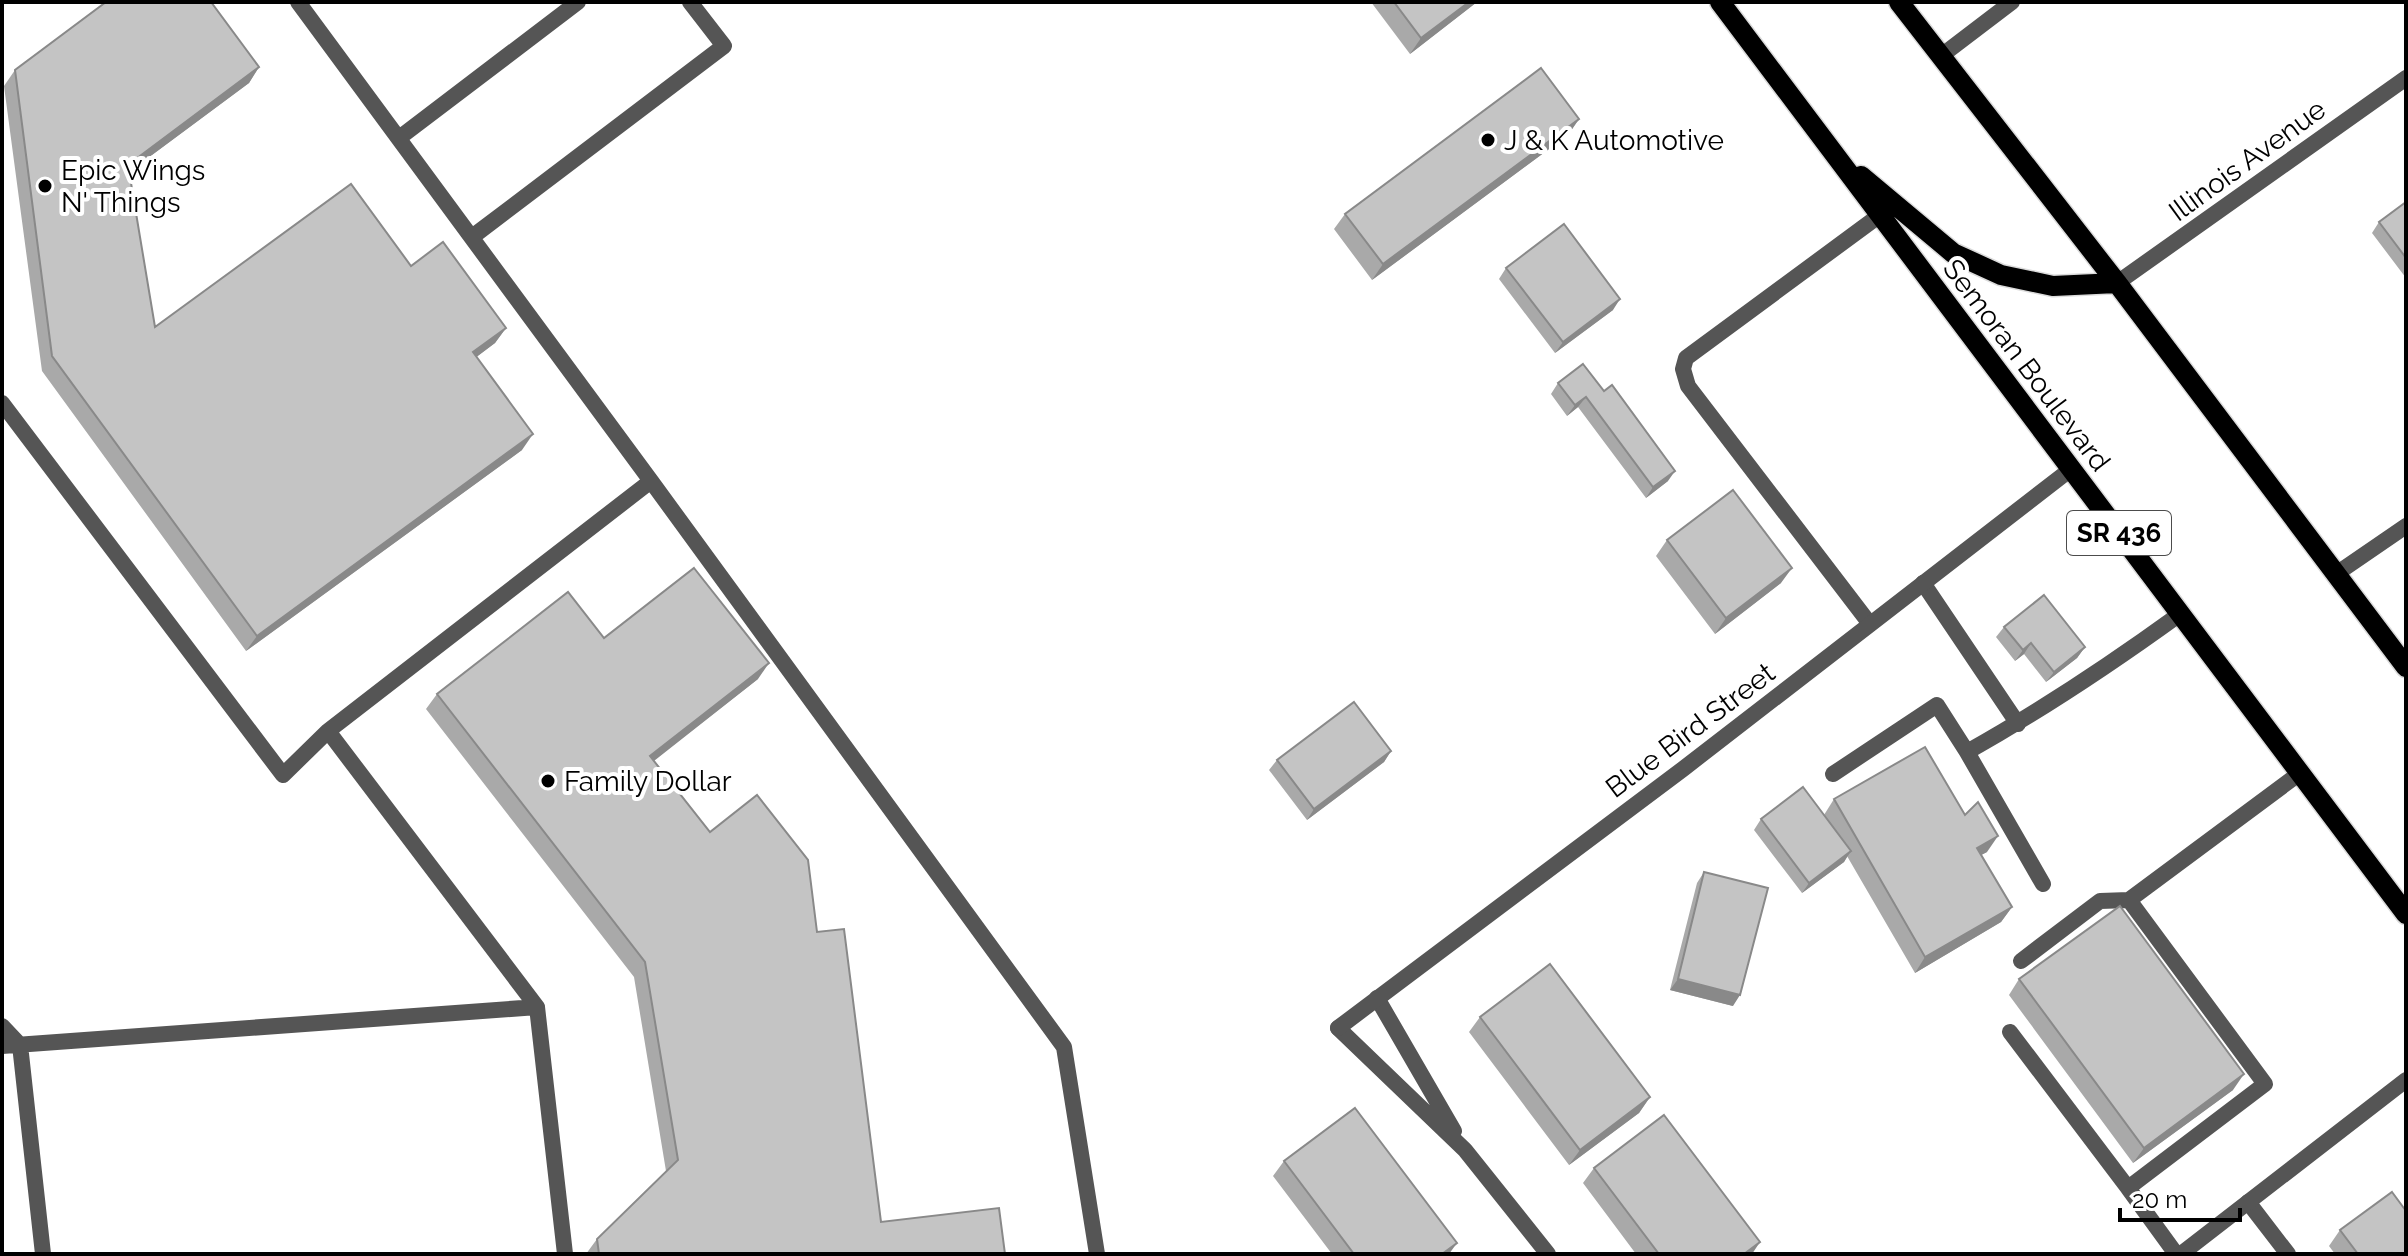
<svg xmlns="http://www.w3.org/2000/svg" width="2408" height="1256" font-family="Raleway,sans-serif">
<rect width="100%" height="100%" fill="#fff"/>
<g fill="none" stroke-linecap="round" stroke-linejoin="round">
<g stroke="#dbdbdb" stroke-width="23">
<path id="primary" d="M1720 2 2406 914
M1899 2 2117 283 2406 667
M1861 176 1953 253 2001 275 2053 286 2117 283"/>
</g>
<path stroke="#555" stroke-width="16" d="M298 2 651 481 328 731 537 1007
M1941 56 2012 2
M399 138 578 2
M472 237 724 46 690 2
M2 403 283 775 328 731
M651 481 1064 1047 1097 1254
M2336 574 2406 526
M1923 583 2018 724
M1870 624 1688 386 1683 369 1686 358 1880 215
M1833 774 1937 705 1967 752
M2043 884 1967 752C2042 710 2111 664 2180 614
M2021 961 2100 901 2129 900
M1377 998 1454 1131
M2 1026 20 1045 43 1254
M1338 1028 1465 1150 1548 1254
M2010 1032 2128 1188
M2 1046 537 1007 565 1254
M2248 1202 2288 1254
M2176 1254 2128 1188 2265 1084 2129 900 2300 773"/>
<path stroke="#555" stroke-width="16" d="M2117 283 2406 78
M1338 1028 1683 769 2071 469
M2181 1254 2406 1080"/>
<use href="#primary" stroke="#000" stroke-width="20"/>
</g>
<path fill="#a9a9a9" d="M1371 2H1477L1410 54Z
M259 67 249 83 129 172 155 327 411 266 506 328 495 343 476 357 522 450 246 651 42 371 4 86 15 70Z
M1579 119 1568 135 1372 280 1334 229 1345 214Z
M2406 202V278L2372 233 2379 222Z
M1506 268 1613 310 1555 353 1499 279Z
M1583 364 1668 481 1646 498 1578 407 1567 416 1551 394 1558 383Z
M1667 540 1781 583 1715 634 1656 556Z
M2004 627 2085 647 2077 658 2046 682 2024 654 2015 661 1996 637Z
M758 679 654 760 710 832 817 932 881 1222 1005 1254H586L597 1239 666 1171 634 977 426 709 437 694Z
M1391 751 1384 762 1307 820 1269 770 1277 760Z
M1834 799 1987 852 1981 855 2012 907 2001 922 1915 973 1847 856 1844 862 1802 893 1754 830 1761 819 1824 815Z
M1704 872 1733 1006 1670 990 1697 883Z
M2019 979 2233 1090 2133 1163 2009 995Z
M1480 1017 1650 1097 1639 1113 1569 1165 1469 1032Z
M1284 1161 1449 1254H1332L1273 1176Z
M1594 1168 1752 1254H1636L1583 1183Z
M2340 1230 2406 1254H2335L2329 1246Z"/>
<path fill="#898989" d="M1469 2H1477L1410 54 1421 38Z
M259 67 249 83 117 181 128 165Z
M1579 119 1568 135 1372 280 1383 264Z
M1620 299 1613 310 1555 353 1563 342Z
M506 328 495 343 462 368 473 352Z
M1586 397 1578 407 1567 416 1575 405Z
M533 434 522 450 246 651 257 636Z
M1675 471 1668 481 1646 498 1653 487Z
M1792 568 1781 583 1715 634 1726 618Z
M2031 643 2024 654 2015 661 2023 650Z
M2085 647 2077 658 2046 682 2054 672Z
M769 663 758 679 640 772 650 756Z
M1391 751 1384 762 1307 820 1314 809Z
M1998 836 1987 852 1966 863 1977 848Z
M1851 851 1844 862 1802 893 1809 883Z
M2012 907 2001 922 1915 973 1925 957Z
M1678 979 1740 995 1733 1006 1670 990Z
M2244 1074 2233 1090 2133 1163 2144 1148Z
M1650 1097 1639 1113 1569 1165 1580 1150Z
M1760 1242 1752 1254H1744Z
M1457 1243 1449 1254H1442Z"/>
<path fill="#c4c4c4" stroke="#898989" stroke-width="2" d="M106 2H211L259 67 128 165 155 327 351 184 411 266 443 242 506 328 473 352 533 434 257 636 52 356 15 70Z
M1394 2H1469L1421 38Z
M1541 68 1579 119 1383 264 1345 214Z
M2406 202V258L2379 222Z
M1564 224 1620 299 1563 342 1506 268Z
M1583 364 1604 391 1612 385 1675 471 1653 487 1586 397 1575 405 1558 383Z
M1733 490 1792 568 1726 618 1667 540Z
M694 568 769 663 650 756 710 832 757 795 808 860 817 932 844 929 881 1222 999 1208 1005 1254H599L597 1239 678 1160 645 962 437 694 568 592 604 638Z
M2044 595 2085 647 2054 672 2031 643 2023 650 2004 627Z
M1354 702 1391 751 1314 809 1277 760Z
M1925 747 1965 815 1978 802 1998 836 1977 848 2012 907 1925 957 1834 799Z
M1803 787 1851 851 1809 883 1761 819Z
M1704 872 1768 888 1740 995 1678 979Z
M2120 906 2244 1074 2144 1148 2019 979Z
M1550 964 1650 1097 1580 1150 1480 1017Z
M1355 1108 1457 1243 1442 1254H1354L1284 1161Z
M1664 1115 1760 1242 1744 1254H1659L1594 1168Z
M2392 1192 2406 1211V1254H2358L2340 1230Z"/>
<g fill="#000" stroke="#fff" stroke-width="3">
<circle cx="1488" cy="140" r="8"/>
<circle cx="45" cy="186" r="8"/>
<circle cx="548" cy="781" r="8"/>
</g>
<g text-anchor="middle" stroke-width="8" stroke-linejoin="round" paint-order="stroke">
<rect fill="#fff" stroke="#4c4c4c" stroke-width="2" x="2067" y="511" width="104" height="44" rx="6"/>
<g font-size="26" font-weight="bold" fill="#000">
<text x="2119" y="542">SR 436</text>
</g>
<g font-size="28" fill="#000" stroke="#fff" text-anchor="start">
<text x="1504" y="150">J &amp; K Automotive</text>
<text x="61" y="180">Epic Wings<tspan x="61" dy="32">N' Things</tspan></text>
<text x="564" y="791">Family Dollar</text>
</g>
<g font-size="28" fill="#000" stroke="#fff">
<text transform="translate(2247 160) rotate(-36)" y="10">Illinois Avenue</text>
<text transform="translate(2027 365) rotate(53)" y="10">Semoran Boulevard</text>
<text transform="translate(1690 730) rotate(-37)" y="10">Blue Bird Street</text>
</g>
</g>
<rect width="2408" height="1256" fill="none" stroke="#000000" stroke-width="8"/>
<path d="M2120 1208v12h120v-12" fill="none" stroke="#000000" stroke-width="4"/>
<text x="2132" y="1208" font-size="24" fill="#000000" stroke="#ffffff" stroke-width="6" paint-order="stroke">20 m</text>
</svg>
